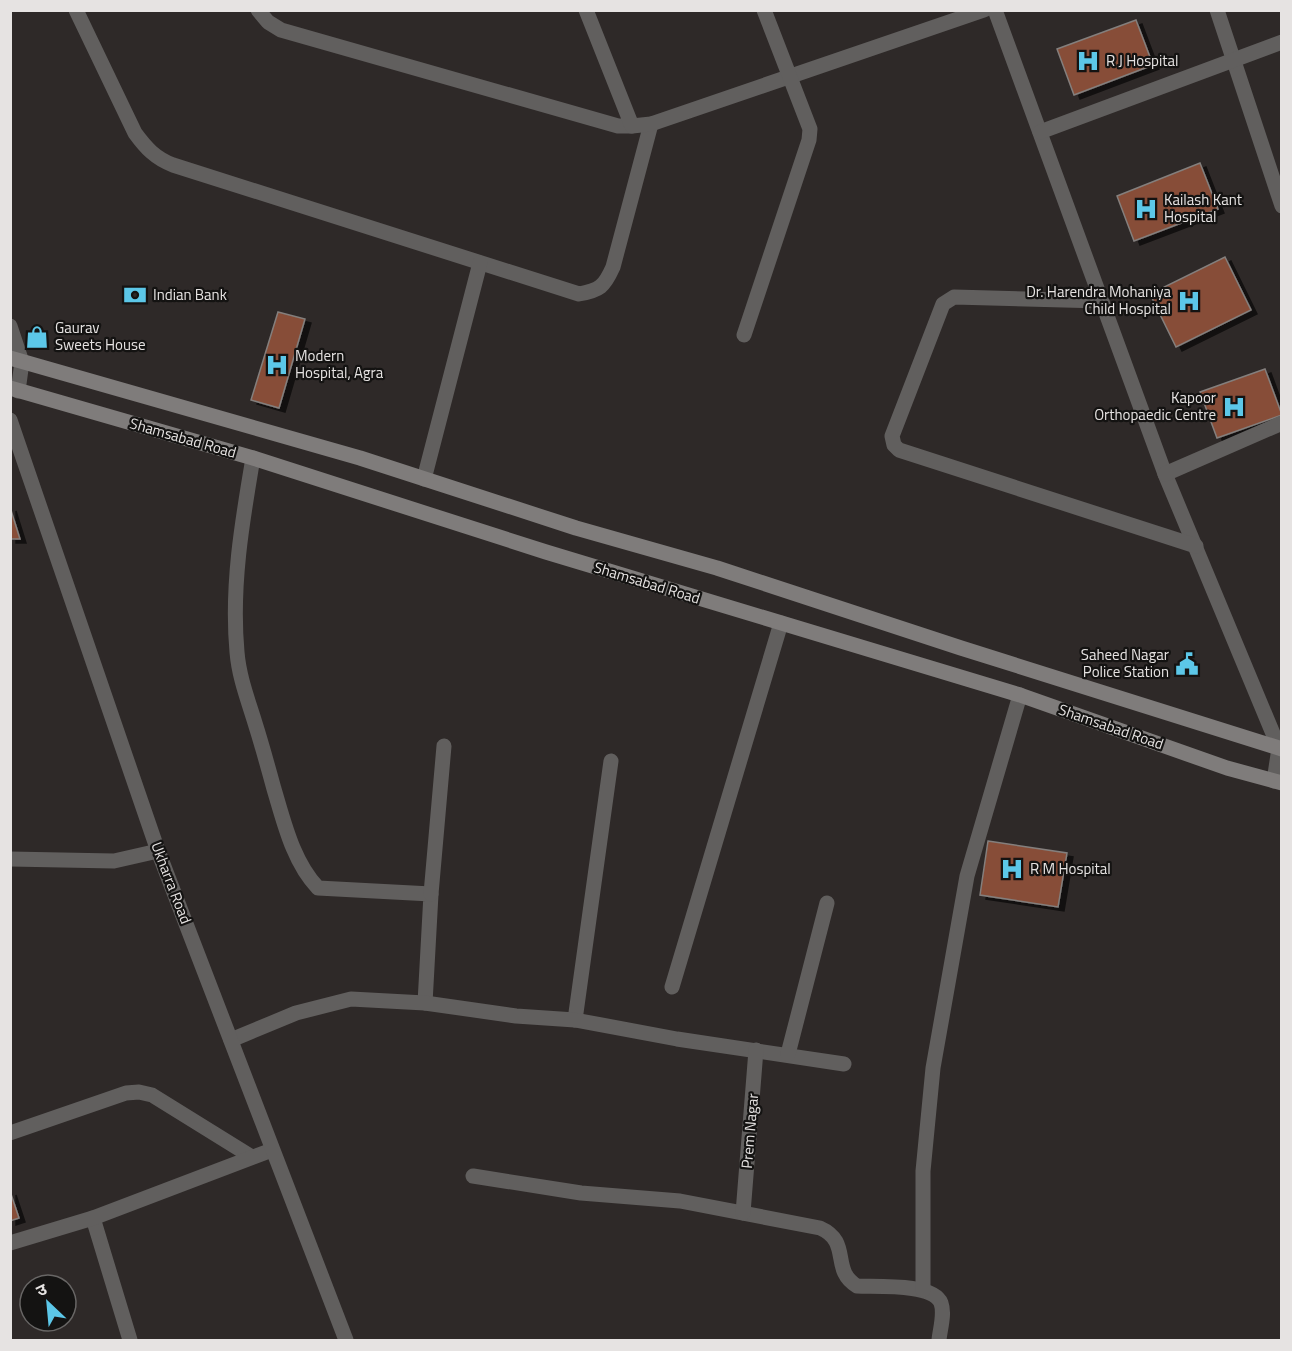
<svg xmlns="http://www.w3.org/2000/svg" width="1292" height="1351" viewBox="0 0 1292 1351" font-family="'Titillium Web','Noto Sans Devanagari',sans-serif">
<defs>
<filter id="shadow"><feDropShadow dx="6" dy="4" stdDeviation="0" flood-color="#0009"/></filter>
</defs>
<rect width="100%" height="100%" fill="#2e2928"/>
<g fill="#874e38" stroke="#847f7d" stroke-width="1.5" filter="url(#shadow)">
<path d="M1136,20L1153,65L1074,95L1057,49Z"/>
<path d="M1200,163L1218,209L1134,241L1117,196Z"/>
<path d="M1225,257L1251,310L1176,347L1150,294Z"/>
<path d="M278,312L305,319L279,408L251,400Z"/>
<path d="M1265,369L1282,415L1217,438L1200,392Z"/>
<path d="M10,507L20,539H10Z"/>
<path d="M988,841L1067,853L1058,907L980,895Z"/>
<path d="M10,1191L19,1218L10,1221Z"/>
</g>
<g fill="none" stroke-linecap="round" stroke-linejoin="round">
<g stroke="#615f5e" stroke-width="15">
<path d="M76,10L135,133C146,148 155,158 173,165L579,294C600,290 604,287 613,267L651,124"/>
<path d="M258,10L268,22L281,30L618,126H632"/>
<path d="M586,10L632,126L651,124L984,10"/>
<path d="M995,10L1165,474L1279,748L1274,781"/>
<path d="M1217,10L1282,206"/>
<path d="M1040,132L1282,42"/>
<path d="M1102,301L954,297L943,304L892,436L894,445L899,450L1196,546"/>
<path d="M10,326L22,362L18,391"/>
<path d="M744,335L809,140L810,129L764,10"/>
<path d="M253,458C242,522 231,587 237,652C239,677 248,700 255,723C262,745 268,767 274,789C284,822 293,862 318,888L431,894L425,1003"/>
<path d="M1165,474L1282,423"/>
<path d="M424,479L480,263"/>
<path d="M10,859L114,861L158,851"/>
<path d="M431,894L444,746"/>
<path d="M672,987L781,623"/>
<path d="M575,1020L611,761"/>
<path d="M231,1040L296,1013L351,999L425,1003L516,1016L575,1020L677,1039L844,1064"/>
<path d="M788,1054L827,903"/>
<path d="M10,1133L126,1093L139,1092L152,1095L252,1157"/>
<path d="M473,1176L581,1193L680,1201L820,1228C852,1242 830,1270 857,1286C876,1287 933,1283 941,1303C945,1314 940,1329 939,1340"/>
<path d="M743,1213L756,1050"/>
<path d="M93,1218L130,1340"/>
<path d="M10,1243L93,1218L272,1150"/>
<path d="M923,1290V1171L933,1068L967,876L1020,695"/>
</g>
<path stroke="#615f5e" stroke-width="15" d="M10,420L158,851L346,1340"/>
<g stroke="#7f7c7b" stroke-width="15">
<path d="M10,358L360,458L576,528L717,568L961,648L1282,749"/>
<path d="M10,388L253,458L546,552L1020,695L1227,768L1282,783"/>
</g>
</g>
<defs>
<g id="hospital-bare" transform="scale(1.8)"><path d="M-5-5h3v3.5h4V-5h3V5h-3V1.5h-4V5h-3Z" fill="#5cc7e8" stroke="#141312" stroke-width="2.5" paint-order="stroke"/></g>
<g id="bank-bare" transform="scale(1.8)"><path d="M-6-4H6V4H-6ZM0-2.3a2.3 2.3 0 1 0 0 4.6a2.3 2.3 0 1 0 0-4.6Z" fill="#5cc7e8" stroke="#141312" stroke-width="2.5" paint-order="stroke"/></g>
<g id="shop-bare" transform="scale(1.8)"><path d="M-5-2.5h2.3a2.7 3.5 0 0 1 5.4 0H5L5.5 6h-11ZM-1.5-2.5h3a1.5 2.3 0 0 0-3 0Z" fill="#5cc7e8" stroke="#141312" stroke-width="2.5" paint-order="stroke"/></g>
<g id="civic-bare" transform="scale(1.8)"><path d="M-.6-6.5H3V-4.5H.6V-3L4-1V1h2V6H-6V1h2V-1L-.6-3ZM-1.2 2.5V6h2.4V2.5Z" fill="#5cc7e8" stroke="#141312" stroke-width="2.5" paint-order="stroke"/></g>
</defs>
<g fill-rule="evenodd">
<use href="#hospital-bare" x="1088" y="61"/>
<use href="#hospital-bare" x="1146" y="209"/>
<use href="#bank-bare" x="135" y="295"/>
<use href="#hospital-bare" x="1189" y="301"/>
<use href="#shop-bare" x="37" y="337"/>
<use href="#hospital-bare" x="277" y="365"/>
<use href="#hospital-bare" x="1234" y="407"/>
<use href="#civic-bare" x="1187" y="664"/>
<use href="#hospital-bare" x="1012" y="869"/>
</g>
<g text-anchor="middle" stroke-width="4.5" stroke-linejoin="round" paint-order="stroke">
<g font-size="15" fill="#e6e3e2" stroke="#141312" text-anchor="start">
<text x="1106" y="66">R J Hospital</text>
<text x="1164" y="205">Kailash Kant<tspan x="1164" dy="17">Hospital</tspan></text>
<text x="1171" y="297" text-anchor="end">Dr. Harendra Mohaniya<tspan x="1171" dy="17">Child Hospital</tspan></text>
<text x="153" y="300">Indian Bank</text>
<text x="55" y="333">Gaurav<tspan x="55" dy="17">Sweets House</tspan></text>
<text x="295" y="361">Modern<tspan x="295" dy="17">Hospital, Agra</tspan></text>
<text x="1216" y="403" text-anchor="end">Kapoor<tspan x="1216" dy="17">Orthopaedic Centre</tspan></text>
<text x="1169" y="660" text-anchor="end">Saheed Nagar<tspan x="1169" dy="17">Police Station</tspan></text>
<text x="1030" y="874">R M Hospital</text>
</g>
<g font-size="15" fill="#e6e3e2" stroke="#141312">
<text transform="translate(183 438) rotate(16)" y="5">Shamsabad Road</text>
<text transform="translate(647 583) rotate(17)" y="5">Shamsabad Road</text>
<text transform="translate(1111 727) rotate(19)" y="5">Shamsabad Road</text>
<text transform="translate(171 883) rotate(69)" y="5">Ukharra Road</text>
<text transform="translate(750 1131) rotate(-85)" y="5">Prem Nagar</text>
</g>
</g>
<rect width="1292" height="1351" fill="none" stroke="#e6e3e2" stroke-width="24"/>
<g transform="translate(48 1303) rotate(334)"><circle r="28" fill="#141312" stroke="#686665" stroke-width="1.5"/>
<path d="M0-4.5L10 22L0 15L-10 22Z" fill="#5cc7e8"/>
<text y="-9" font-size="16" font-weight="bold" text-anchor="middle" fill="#e6e3e2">उ</text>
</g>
</svg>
